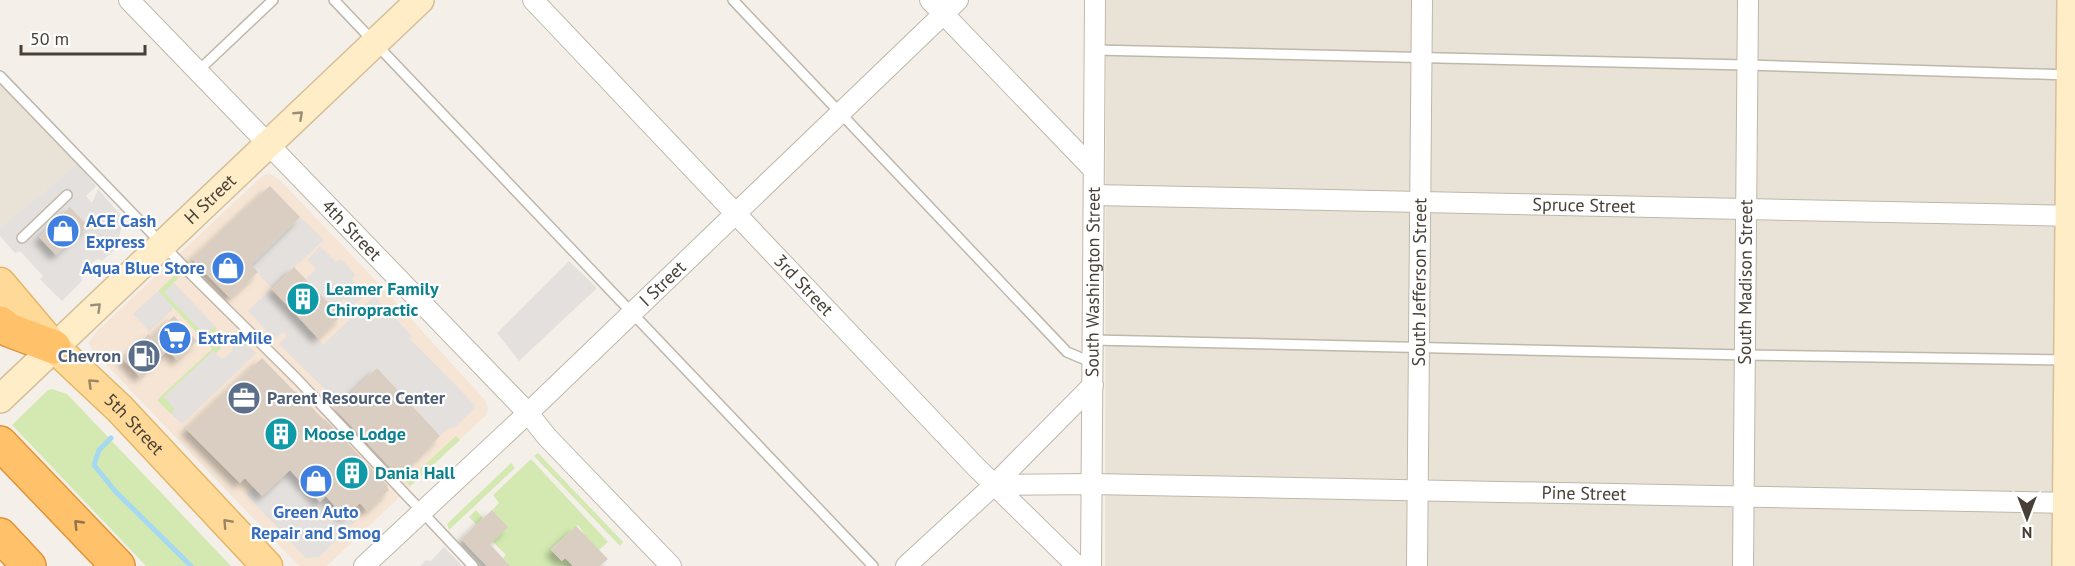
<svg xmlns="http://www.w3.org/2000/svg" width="2075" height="566" viewBox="0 0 2075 566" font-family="'PT Sans',sans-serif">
<defs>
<filter id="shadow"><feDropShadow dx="-5.5" dy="5.5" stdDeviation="3" flood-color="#0004"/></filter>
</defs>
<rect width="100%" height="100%" fill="#f4f0e9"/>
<g fill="#e8e2d7">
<path d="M1106,0H2063L2075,566H1105Z"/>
<path d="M0,81L78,164L0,228Z"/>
</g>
<path fill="#f6e5d4" d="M269,173L280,180L382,287L485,400L488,408L486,415L327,566H299L93,351L88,343L96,332L262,176Z"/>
<g fill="#d4e9b1" fill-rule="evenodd">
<path d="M178,272L180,276L165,292L205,335L215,326L217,329L210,336L221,348L216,353L213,351L164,397L175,409L171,414L157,400L212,349L158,291Z"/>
<path d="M52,389L67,394L231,566H146L12,425L48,390Z"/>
<path d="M456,436L460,440L410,486L406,482Z"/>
<path d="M538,453L623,542L620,546L534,456Z"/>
<path d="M531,459L608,542L599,550L571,564L573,566H510L503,558L506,555L469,517L476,510L483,518L478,523L507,527L492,510L499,503L493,495ZM578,525L586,537L561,561L551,549Z"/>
<path d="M511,463L515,468L449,530L447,524Z"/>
</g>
<g fill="#e3e0dd">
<path d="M78,164L96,186L86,196L92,203L98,189L124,219L118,240V243L120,245L102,261L98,259L93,262L81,277L82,281L62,301L40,279L43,276L20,251L15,253L0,236V228Z"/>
<path d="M300,217L324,240L272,288L250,265Z"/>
<path d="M320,246L336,262L341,259L355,274L352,279L367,294L352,306L344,299L334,309L306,279L316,269L308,260Z"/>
<path d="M569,261L597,288L519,361L497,333Z"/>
<path d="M174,283L215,326L205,335L164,292Z"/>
<path d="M270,290L323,345L374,296L412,336L410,339L475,405V408L454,428H449L440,436L377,368L340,404L279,344L287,336L283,332L274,339L248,311Z"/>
<path d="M158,291L174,308L149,331L133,314Z"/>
<path d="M239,332L249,342L248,345L256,353L182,424L171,414L175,409L164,397L213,351L221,358H225L233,350L232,345L229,341Z"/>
<path d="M283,461L320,502L326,496L344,516L357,506L364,513L319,557L306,558L246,494Z"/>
<path d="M444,547L462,566H420L426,560L431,561Z"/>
</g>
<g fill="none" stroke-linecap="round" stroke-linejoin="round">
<path stroke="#a5d8f1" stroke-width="5" d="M111,438L99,450L94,465L115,491L191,566"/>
</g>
<g fill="#d9cec1" filter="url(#shadow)">
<path d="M270,186L300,217L251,265L258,272L230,298L192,259Z"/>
<path d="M70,207L88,226L56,255L39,237Z"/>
<path d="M294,267L341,316L318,338L272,289Z"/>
<path d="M174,316L197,341L177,360L168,350L140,377L123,359L149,334L151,337Z"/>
<path d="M262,358L295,392L296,391L324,420L325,419L388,486L387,487L389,490L367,511L360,503L344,517L326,496L320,502L290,470L262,496L245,478L240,483L186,429Z"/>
<path d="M377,368L440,436L398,476L335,409Z"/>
<path d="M492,510L508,527L490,544L510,566H487L461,539Z"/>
<path d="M576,526L608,559L600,566H573L565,558L562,561L551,550Z"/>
</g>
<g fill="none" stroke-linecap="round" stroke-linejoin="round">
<g stroke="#c0b7ab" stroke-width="12">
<g id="lane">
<path d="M334,0L873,566"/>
<path d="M733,0L1067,352L1093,363"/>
<path d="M1094,50L1747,65L2069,75"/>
<path d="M198,71L273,0"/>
<path d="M0,76L191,274L297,379L473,566"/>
<path d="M22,238L67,195"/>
<path d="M1093,340L1745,355L2067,360"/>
</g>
</g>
<g stroke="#c0b7ab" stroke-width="22">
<g id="street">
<path id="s1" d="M129,0L528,413L547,437L671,566"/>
<path id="s2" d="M533,0L975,466L1077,566"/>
<path d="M930,0L1093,169"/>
<path id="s3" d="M1094,195L2075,216"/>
<path id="s4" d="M994,485L1092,484L2075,503"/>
<path id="s5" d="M364,566L528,413L958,0"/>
<path d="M906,566L994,485L1093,385"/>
<path id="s6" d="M1091,566L1095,0"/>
<path id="s7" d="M1417,566L1422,0"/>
<path id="s8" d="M1743,566L1748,0"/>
</g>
</g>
<g stroke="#d5c099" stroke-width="30">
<g id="secondary">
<path id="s9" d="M0,399L420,0"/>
<path d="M2066,566L2071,0"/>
</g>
</g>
<g stroke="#e5b566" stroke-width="33">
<g id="primary">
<path id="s10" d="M0,283L54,347L120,409L267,566"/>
</g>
</g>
<g stroke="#df9538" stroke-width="36">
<g id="highway">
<path d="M0,323L9,330L54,347"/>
<path d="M0,443L118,566"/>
<path d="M0,535L29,566"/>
</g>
</g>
<use href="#lane" stroke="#fff" stroke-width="9"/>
<use href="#street" stroke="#fff" stroke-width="20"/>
<use href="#secondary" stroke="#ffedc8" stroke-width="27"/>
<use href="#primary" stroke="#ffd998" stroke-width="30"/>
<use href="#highway" stroke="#ffc16a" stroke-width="33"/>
</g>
<defs><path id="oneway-chevron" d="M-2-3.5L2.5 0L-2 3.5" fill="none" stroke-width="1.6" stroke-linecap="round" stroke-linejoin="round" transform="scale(1.5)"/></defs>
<g stroke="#9a8e78">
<use href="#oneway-chevron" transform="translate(299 115) rotate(-43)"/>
<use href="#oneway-chevron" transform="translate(97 307) rotate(-44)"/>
</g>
<g stroke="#9a8563">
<use href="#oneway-chevron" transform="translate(92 383) rotate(-136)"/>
<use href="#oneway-chevron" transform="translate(227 523) rotate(-133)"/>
</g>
<use stroke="#91744b" href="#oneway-chevron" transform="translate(78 524) rotate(-134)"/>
<defs>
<g id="shop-disc" transform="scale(1.725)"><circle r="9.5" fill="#3f7fe0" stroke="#fff"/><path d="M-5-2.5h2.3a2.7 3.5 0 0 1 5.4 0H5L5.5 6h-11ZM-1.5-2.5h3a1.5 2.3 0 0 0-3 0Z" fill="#fff"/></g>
<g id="building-disc" transform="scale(1.725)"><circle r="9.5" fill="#0f9aa8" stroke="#fff"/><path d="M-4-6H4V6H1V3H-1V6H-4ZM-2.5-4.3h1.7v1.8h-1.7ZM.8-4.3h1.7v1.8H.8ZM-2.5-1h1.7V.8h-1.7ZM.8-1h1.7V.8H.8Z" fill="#fff"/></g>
<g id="supermarket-disc" transform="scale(1.725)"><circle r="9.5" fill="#3f7fe0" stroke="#fff"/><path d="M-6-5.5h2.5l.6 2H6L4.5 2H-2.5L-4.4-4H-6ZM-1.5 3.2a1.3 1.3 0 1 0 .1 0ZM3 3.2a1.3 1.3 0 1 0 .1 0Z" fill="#fff"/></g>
<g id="fuel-disc" transform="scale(1.725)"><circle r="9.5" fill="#5c6f8a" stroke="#fff"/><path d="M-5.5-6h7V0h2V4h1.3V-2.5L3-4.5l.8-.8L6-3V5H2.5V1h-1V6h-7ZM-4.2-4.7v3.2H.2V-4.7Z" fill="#fff"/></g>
<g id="office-disc" transform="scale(1.725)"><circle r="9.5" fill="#5c6f8a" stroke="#fff"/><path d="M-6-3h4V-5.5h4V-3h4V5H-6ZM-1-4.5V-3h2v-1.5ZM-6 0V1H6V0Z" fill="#fff"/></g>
</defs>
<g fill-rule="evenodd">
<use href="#shop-disc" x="63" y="231"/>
<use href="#shop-disc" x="228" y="268"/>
<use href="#building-disc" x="303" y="299"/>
<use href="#supermarket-disc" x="175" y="338"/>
<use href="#fuel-disc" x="144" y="356"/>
<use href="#office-disc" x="244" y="398"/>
<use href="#building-disc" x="281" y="434"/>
<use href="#building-disc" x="352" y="473"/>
<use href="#shop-disc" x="316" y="481"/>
</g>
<g text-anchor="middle" stroke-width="4.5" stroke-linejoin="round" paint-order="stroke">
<g font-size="18" fill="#484037" stroke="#fff">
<text dy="6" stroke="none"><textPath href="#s9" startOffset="290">H Street</textPath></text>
<text dy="6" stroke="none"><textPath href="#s3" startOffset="490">Spruce Street</textPath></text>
<text dy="6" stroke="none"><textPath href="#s1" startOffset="320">4th Street</textPath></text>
<text dy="6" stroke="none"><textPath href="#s5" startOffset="411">I Street</textPath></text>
<text dy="6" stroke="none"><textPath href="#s6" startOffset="284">South Washington Street</textPath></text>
<text dy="6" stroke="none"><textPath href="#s7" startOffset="284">South Jefferson Street</textPath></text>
<text dy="6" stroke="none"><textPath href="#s8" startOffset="284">South Madison Street</textPath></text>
<text dy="6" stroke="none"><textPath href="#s2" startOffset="393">3rd Street</textPath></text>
<text dy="6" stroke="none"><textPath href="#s10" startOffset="195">5th Street</textPath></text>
<text dy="6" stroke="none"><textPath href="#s4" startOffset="590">Pine Street</textPath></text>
</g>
<g font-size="18" font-weight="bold" fill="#366cbe" stroke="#fff" text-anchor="start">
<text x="86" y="227">ACE Cash<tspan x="86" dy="21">Express</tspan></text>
<text x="205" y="274" text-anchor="end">Aqua Blue Store</text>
<text x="198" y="344">ExtraMile</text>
<text x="316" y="518" text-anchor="middle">Green Auto<tspan x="316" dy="21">Repair and Smog</tspan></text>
</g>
<g font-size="18" font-weight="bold" fill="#0d838f" stroke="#fff" text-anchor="start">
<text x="326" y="295">Leamer Family<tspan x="326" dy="21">Chiropractic</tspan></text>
<text x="304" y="440">Moose Lodge</text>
<text x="375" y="479">Dania Hall</text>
</g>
<g font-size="18" font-weight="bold" fill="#4e5e75" stroke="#fff" text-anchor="end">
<text x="121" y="362">Chevron</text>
<text x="267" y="404" text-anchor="start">Parent Resource Center</text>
</g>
</g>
<g transform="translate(2027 518) rotate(180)" stroke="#ffffff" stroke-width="4.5" paint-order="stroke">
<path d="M0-4.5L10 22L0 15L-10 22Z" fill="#484037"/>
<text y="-9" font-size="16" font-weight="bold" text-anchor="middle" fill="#484037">N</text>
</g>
<path d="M21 45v9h124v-9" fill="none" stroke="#484037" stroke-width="3"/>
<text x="30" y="45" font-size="18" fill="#484037" stroke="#ffffff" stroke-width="4.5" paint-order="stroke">50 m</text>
</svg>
